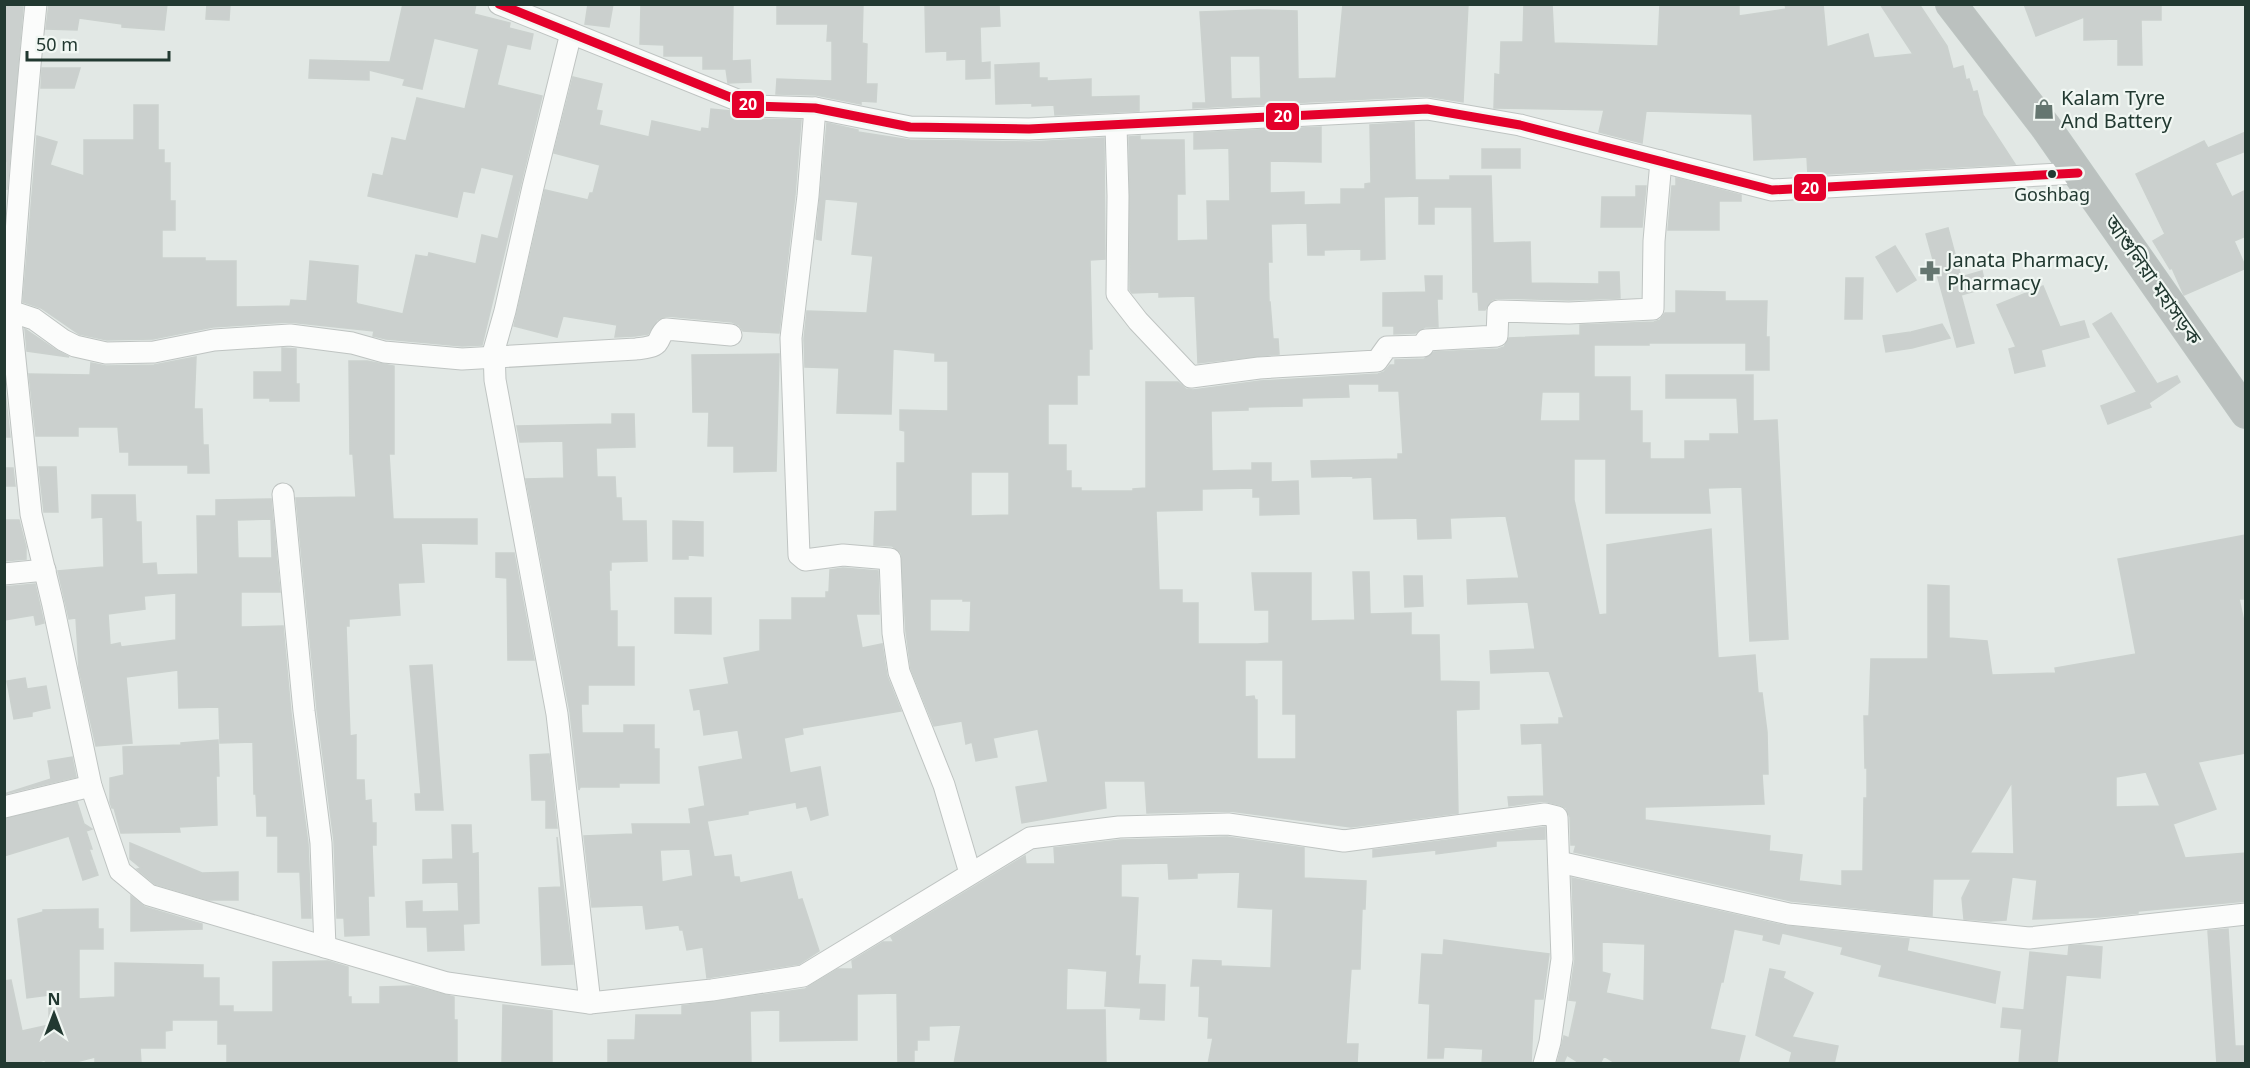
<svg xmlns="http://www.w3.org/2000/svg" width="2250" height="1068" viewBox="0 0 2250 1068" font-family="'Noto Sans','Noto Sans Bengali',sans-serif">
<rect width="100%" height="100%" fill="#e2e8e5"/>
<g fill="#cbd0ce" stroke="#cbd1ce" stroke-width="1.5" fill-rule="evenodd">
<path d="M49,4H167L164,30L122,27V24L79,18L77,30L46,29Z"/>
<path d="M207,4H230L229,20L206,19Z"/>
<path d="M403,4H476L474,14L510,23L509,28L533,34L530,49L507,44L497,85L542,96L482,345L462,346L386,339L373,336L374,331L289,322L213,327L153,339L107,340L79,334L41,308L23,302L37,136L57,142L50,165L84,176V140H134V105H158V150H164V163H170V201H175V230H162V258H205V261H236V307L290,306L291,300L307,301L310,261L358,266L356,302L358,304L403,314L416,255L428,257L429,253L476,264L482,235L498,239L514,175L481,167L474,193L463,191L457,217L368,196L373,174L383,176L392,138L406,141L417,98L465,109L479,49L434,38L422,89L403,85L405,79L369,70V80L309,78L310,60L390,62Z"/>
<path d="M588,4H613L609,27L585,24Z"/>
<path d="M641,4H733L732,61L750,60L751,82L728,83L726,69H703V56H664V45L640,44Z"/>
<path d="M777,4H863L862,43L867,44L866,84H877L876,102L861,101V104L816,95L776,94L777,79L832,81V41H827L828,24H777Z"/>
<path d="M925,4H999L1000,26L980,27L981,63L990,62V78L966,79V59L947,60V51L926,52Z"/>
<path d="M1343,4H1468L1463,102L1426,96L1193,108V103H1206L1200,12L1258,10L1297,11L1298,79L1336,78ZM1230,56H1260L1261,98L1231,99Z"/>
<path d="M1524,4H1552L1554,43L1658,46L1660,4H1739V16L1786,9L1785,4H1823L1827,47L1868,34L1874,58L1913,54L1880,4H1919L1947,46L1953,69L1963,66L1966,80L1969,79L1973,92L1977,91L1983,115L2015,164L1808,175L1807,157L1754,160L1752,114L1646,111L1642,143L1599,132L1604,110L1494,108L1495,74L1500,75L1501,42H1523Z"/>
<path d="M2024,4H2161V20H2141L2142,65H2118V39L2084,40V17L2036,36Z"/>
<path d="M4,6L23,7L7,190V162L4,161Z"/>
<path d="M1039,63V78H1047V81L1091,79V97L1139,96V111L1055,115L1054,105L1032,106V103L996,104L995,65Z"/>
<path d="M42,68H80L74,88H41Z"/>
<path d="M573,77L602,84L596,110L602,111L599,125L649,137L652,121L701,132L702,128L709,129L711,109L731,111L751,119L801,120L795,195L779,333L743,331L739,325L732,322L667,316L657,320L648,334L635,336L615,337L617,325L563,316L557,337L514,326L545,190L588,200L590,193H593L600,165L554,153Z"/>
<path d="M1414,122L1415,180H1450V176H1491L1493,243L1530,242L1531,283L1599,284V272H1619L1620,298L1569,300L1498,298L1492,300L1485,310H1479L1478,292H1473L1472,207H1434V224H1419V196L1384,197L1385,259L1361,260V249L1324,250V255H1308L1307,223L1271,224L1272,262H1268L1269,302H1270L1273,339H1278L1279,354L1198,363L1195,296L1159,297V292L1132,293L1130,290L1129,137L1140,136V140H1184L1185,194H1177V241L1208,240L1207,201H1230L1229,148L1194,149V133L1321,127V162L1270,161V193L1304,192V205L1341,204V189H1365V184L1371,183L1370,125Z"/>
<path d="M827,123L858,130V132L910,140L1029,142L1104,138L1105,259L1090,260L1092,349H1089V375H1077V404H1048V445H1066V471H1071V488H1081V491H1133V489L1146,488V382H1178L1186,389L1193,390L1260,381L1378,374L1384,372L1390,365H1395V360L1424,359L1434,352L1498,349L1504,347L1509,338L1580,335V325L1654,322L1660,320L1665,313H1676V291L1725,292V301H1767L1766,337H1769V370H1746V343H1649V345H1594V377H1630V411H1642V443H1650V459H1685V441H1710V434H1739L1737,398H1666V375H1753V421L1777,420L1788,639L1750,641L1742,487L1708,488L1710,513H1606V459H1574V500L1599,615L1607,614V545L1711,529L1718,658L1755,655L1758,693H1762L1767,732L1768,774H1762L1764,804L1645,807V820L1770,836L1769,851L1802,855L1799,881L1842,886V871H1863L1864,798H1867V768H1865L1864,716H1869L1871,659H1928V585L1949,586V638L1987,641L1992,675L2056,673L2055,668L2136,654L2118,559L2246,535V599H2239L2246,631V753L2198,762L2216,809L2173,824L2185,858L2246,853V901L2138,911V913L2099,917L2033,919L2037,880L2012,877L2006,920L1990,921L1964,919L1962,898L1971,879H1933L1932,916L1791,901L1574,852L1576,845H1571L1570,817L1566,808L1560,805L1544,801L1509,806L1508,797L1544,796L1542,743L1522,744L1521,725L1559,724V718H1564L1549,671L1491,673L1490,651L1535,649L1528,602L1468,604L1467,580L1519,578L1506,516L1450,518L1451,538L1418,539L1417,518L1374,519L1372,477L1353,478V476L1312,477L1311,461L1398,459V454H1403L1399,391H1379V384H1348L1349,397L1302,398V406L1248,407V410L1211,411L1212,471L1252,470V463H1271V482L1298,481L1299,514L1260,515V497H1253V488L1202,489V510L1156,511L1159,590H1182V603H1198V644H1258L1269,643V610H1255L1252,573H1311V621L1355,620L1353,572H1369L1370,614L1411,613V635H1439L1440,681L1479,682V709L1456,710L1458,813L1351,827L1230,811L1147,813L1145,781H1104L1106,808L1022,823L1016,787L1048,782L1038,729L993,738L997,757L976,761L972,742L966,744L962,721L934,726L911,669L906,632L901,553L892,546L874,545L875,512L897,511V463H905V431L900,430V410L948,411V361H935V353L893,349L891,414L837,413L839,368L805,367L804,339L807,311L867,313L873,256L852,254L858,202L825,199L821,240L816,239ZM1542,392H1580V421H1540ZM971,472H1009V515L971,516ZM930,599H963V601H971L970,632L930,631ZM1245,660H1283V714H1296V759H1257V700H1255L1254,696L1245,697ZM2146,772L2160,806L2116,807V777ZM2012,782L2014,854L1970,853Z"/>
<path d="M2246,132V151L2215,163L2232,197L2246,190V236L2234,241L2246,268L2184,295L2172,268L2170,269L2153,241L2165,234L2136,174L2204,141L2208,148Z"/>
<rect x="1482" y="149" width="38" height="19"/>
<path d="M1676,178L1741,195V201H1719V230H1668L1672,186H1676Z"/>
<path d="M1636,186H1646L1642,227H1601L1602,197H1636Z"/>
<path d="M1948,228L1961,277L1982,271L1986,288L1961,295L1974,343L1957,347L1926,234Z"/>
<path d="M1895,246L1916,280L1897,292L1876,257Z"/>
<path d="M1425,276H1442V299H1437L1438,327H1425L1415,333L1394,334V326H1383V293L1426,292Z"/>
<path d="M1846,278H1863L1862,319H1845Z"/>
<path d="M2043,286L2060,327L2084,321L2089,337L2041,350L2045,366L2015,373L2009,349L2016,347L1997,305Z"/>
<path d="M2111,313L2157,384L2177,376L2180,382L2149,403L2151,407L2108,424L2101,406L2137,392L2093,324Z"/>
<path d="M1942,324L1950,338L1912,348L1886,352L1883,336L1911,332Z"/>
<path d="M25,329L56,350L69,357L27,351Z"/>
<path d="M282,348L296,349V384H299V401H270V398H254V372H282Z"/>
<path d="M779,354L776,471L734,472V446H708L709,412H693L692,355Z"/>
<path d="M196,357L194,409H202L203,445H208L209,473H188V465H129V452H120L118,427H78V436H36L29,374L90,375L91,363L106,366L154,365Z"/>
<path d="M349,361H367L394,366V454H389L393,519H477V544L421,543L424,582L398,583L400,615L349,619V626H346L350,736L356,735V780H364L365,801L371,800L372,823H376V845H372L374,896H368L369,935L345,936L344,918H337L334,841L317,710L296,498L356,497L353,454H350Z"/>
<path d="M4,382L10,437H4Z"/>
<path d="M612,414H634L635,447L596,448L597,477H615L616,498H621L622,521H646L647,561L611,562V570H609L610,611H617V647H634V685H588V704H581L582,733H624V725H654V749H659V783H619V787H580L579,790L570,712L526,479L564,478L563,441L520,442L517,426L612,424Z"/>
<path d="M39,467H56L58,512H44Z"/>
<path d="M4,468H13L15,486H4Z"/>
<path d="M92,495H135L136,522H141L142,564L156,563L157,575L198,574L197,516H216V500L271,499L280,592H241V627L283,626L291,713L308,844L311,918H302L300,872H278V836H267V816H257L256,794H254L253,742L220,743L219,707L179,708L178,670L126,677L132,743L96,746L79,669L76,618L69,619L58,571L104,567L103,517L92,518ZM271,519L272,558H238L237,520ZM176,593V640L121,647L120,643L110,645L108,614L145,609L144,596Z"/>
<path d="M4,520H19L26,547V559L4,561Z"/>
<path d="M673,521L703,522V556L688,555V559H673Z"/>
<path d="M496,553H514L534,660H508L507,578L496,577Z"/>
<path d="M843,568L878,571L879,614H856L862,648L882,644L887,676L901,711L802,728L803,734L784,738L790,773L820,767L828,815L811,820L807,806L797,808L796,802L748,811V814L707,821L714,857L731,855L734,877H739L740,883L791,872L798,900L802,899L819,951L799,964L707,978L703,947L687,950L683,930H680L679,925L646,929L643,905L592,907L584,836L633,834L632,824H691L689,809L705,806L699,767L743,759L738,730L704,735L700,709L694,710L690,690L729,684L724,658L760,651V620H792V598H826V592H829L830,570ZM690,849L693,876L662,882L660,850Z"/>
<path d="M1404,576H1422L1423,606L1405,607Z"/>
<path d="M35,584L44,623L36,625L34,615L4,620V587Z"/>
<path d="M675,598H711V634L675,633Z"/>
<path d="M432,665L443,810H416L415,794H421L410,666Z"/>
<path d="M25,678L27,689L46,686L50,708L32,712V716L14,719L7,681Z"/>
<path d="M218,740L219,776H216L217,825L179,827L180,832L121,833L114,808H112L110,802V778L124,775L123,747L181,745V743Z"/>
<path d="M549,754L557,828H546V800H532L530,755Z"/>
<path d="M72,757L76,777L4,794L51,779L48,761Z"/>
<path d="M77,802L84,824L92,829L86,831L92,849H89L98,875L83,880L69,836L4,856V819Z"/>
<path d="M452,825H471L472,854L478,853L479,923L463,924L464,950L428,951L427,927H407L406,902L422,901V912L459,911L458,882L423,883V860L453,859Z"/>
<path d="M1545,827V839L1496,841V846L1436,854V850L1373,857V850Z"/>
<path d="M557,837L573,964L542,965L539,888L561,887Z"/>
<path d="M1227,837L1304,848V878L1366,881L1365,909H1362L1360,969H1351L1346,1044H1358L1357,1064H1208L1213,1038H1208L1209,1017L1199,1016L1200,986H1191L1193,960L1221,961V966L1271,968L1273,909L1238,907L1240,872L1197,873V878L1169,879L1168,863L1121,864V897L1138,898L1135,956H1140L1138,984L1165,985L1164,1020L1140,1019L1141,1008L1105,1006L1107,971L1067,968L1066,1010H1105L1106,1064H1003L985,1061V1064H954L961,1025L929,1026V1040H917V1050H914V1064H898L897,993L857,994V1040L780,1041V1010L750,1011L751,1064H608V1040H635L636,1015H682V1006L805,989L838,969H853L852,961L883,942H894L891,937L1025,856L1026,864H1055L1054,848L1120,840Z"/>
<path d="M130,843L202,873L238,872V900H209L155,884L137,869L141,868L130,859Z"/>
<path d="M1572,878L1786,926L1909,939L1907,951L2000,972L1995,1003L1879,976L1882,965L1841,954L1843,947L1782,933L1779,944L1763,940L1764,935L1734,929L1723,982H1721L1710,1029L1745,1036L1738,1064H1617L1604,1056L1600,1064H1581L1567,1055L1563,1064H1557L1564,1036L1569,1038L1577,1001L1569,1000L1575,959ZM1602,942L1645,944L1644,1001L1606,993L1610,974L1602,972Z"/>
<path d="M131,896L145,907L202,924V929L131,931Z"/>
<path d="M98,909V929H103V949H79V999L115,997V963L203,965V978H219V1006H233V1012H273V962L328,961L348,967V997H351V1004H380V987L412,986L454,997V1020H457V1064H227V1044H218V1020H172V1030L165,1031V1048H140L141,1063L95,1064V1057L68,1064H46L45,1060L31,1064H4V981L11,980L22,1031L49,1025V995L27,998L18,919L43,912V910Z"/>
<path d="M2228,929L2235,1046H2246V1064H2217L2208,931Z"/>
<path d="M1444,940L1549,954L1543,999H1534L1531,1064H1482L1483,1049L1444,1047L1443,1058H1428L1430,1004L1419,1003L1422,954L1443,955Z"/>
<path d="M2080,945L2102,947L2100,978L2066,975L2057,1064H2019L2022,1029L2001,1027L2003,1008L2024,1010L2030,952L2068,956L2069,946Z"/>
<path d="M1770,969L1785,972L1783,978L1813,993L1792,1037L1838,1046L1834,1064H1789L1792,1052L1756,1035Z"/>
<path d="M503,1005L552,1011V1064H502Z"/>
</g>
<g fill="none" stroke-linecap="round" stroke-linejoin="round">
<g stroke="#bfc4c2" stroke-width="23">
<g id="minor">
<path d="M36,4C25,107 18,209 10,311L34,319L63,340L75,346L106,353L154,352L214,340L290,335L352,343L384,352L462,359L636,349C642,348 652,348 657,343C661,338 660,334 666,329L731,335"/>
<path d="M499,4L752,106L815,108L910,127L1029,129L1427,109L1520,125L1772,190L2078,173"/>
<path d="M571,33L533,187L505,311L494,350L495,380L557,714L590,1003"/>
<path d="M815,108L808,196L791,338L799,555L805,560L843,555L890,559L893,633L899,672L944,785L970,873"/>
<path d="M1116,125L1118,196L1117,294L1138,321L1191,377L1259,368L1377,361L1387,347L1423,346L1426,340L1497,336L1498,311L1569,313L1653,309L1654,241L1661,161"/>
<path d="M4,306L10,311L31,514L53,605L91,786L120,871L149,895L447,983L590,1003L712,990L803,976L1030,838L1119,827L1228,824L1344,841L1545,814L1557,817L1562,959L1550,1042L1544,1064"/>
<path d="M283,494L304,711L321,843L325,947"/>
<path d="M4,574L45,570"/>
<path d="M4,807L91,786"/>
<path d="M1559,862L1789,914L2029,938L2246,914"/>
</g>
</g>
<g stroke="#bcc4c1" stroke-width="32">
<path id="highway" d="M1951,4L2045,126L2246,413"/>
</g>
<use href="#minor" stroke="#fbfcfb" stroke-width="21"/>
<use href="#highway" stroke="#bbc1bf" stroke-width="30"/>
<g stroke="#f1f7f3" stroke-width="14">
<path id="bus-1" d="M499,4L752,106L815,108L910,127L1029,129L1427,109L1520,125L1772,190L2078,173"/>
</g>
<use href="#bus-1" stroke="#e4002b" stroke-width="9"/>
</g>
<defs>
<g id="shop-bare" transform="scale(1.62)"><path d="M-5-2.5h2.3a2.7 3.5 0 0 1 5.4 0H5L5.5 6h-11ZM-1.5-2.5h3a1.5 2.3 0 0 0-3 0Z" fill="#657670" stroke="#f1f7f3" stroke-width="2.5" paint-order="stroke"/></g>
<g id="pharmacy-bare" transform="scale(1.62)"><path d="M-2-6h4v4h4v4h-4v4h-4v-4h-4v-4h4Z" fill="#657670" stroke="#f1f7f3" stroke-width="2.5" paint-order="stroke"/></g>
</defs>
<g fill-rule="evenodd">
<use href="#shop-bare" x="2044" y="109"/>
<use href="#pharmacy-bare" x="1930" y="271"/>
</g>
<circle fill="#223931" stroke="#f1f7f3" stroke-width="2" cx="2052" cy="174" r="5"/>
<g text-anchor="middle" stroke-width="4.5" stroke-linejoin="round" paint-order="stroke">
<g font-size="18" fill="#223931" stroke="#f1f7f3">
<text x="2052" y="201">Goshbag</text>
</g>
<g font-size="20" fill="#223931" stroke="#f1f7f3" text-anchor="start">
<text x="2061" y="105">Kalam Tyre<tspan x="2061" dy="23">And Battery</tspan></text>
<text x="1947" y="267">Janata Pharmacy,<tspan x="1947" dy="23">Pharmacy</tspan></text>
</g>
<g font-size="20" fill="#223931" stroke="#f1f7f3">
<text transform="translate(2153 280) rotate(55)" y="7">আশুলিয়া মহাসড়ক</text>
</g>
</g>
<g stroke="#f1f7f3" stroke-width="2">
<rect x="731" y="90" width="34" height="29" rx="6" fill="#e4002b"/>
<rect x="1265" y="102" width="35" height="29" rx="6" fill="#e4002b"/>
<rect x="1793" y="173" width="34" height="29" rx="6" fill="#e4002b"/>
</g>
<g font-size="16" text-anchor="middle" font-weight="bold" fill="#fff">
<text x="748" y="110">20</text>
<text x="1283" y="122">20</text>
<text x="1810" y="194">20</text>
</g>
<rect width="2250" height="1068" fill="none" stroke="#223931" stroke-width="12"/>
<g transform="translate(54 1014)" stroke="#f1f7f3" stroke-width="4.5" paint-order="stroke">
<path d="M0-4.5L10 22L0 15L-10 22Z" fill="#223931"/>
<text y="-9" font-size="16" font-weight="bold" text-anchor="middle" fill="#223931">N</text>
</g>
<path d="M27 51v9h142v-9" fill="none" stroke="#223931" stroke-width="3"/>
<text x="36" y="51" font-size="18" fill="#223931" stroke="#f1f7f3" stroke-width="4.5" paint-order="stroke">50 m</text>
</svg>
